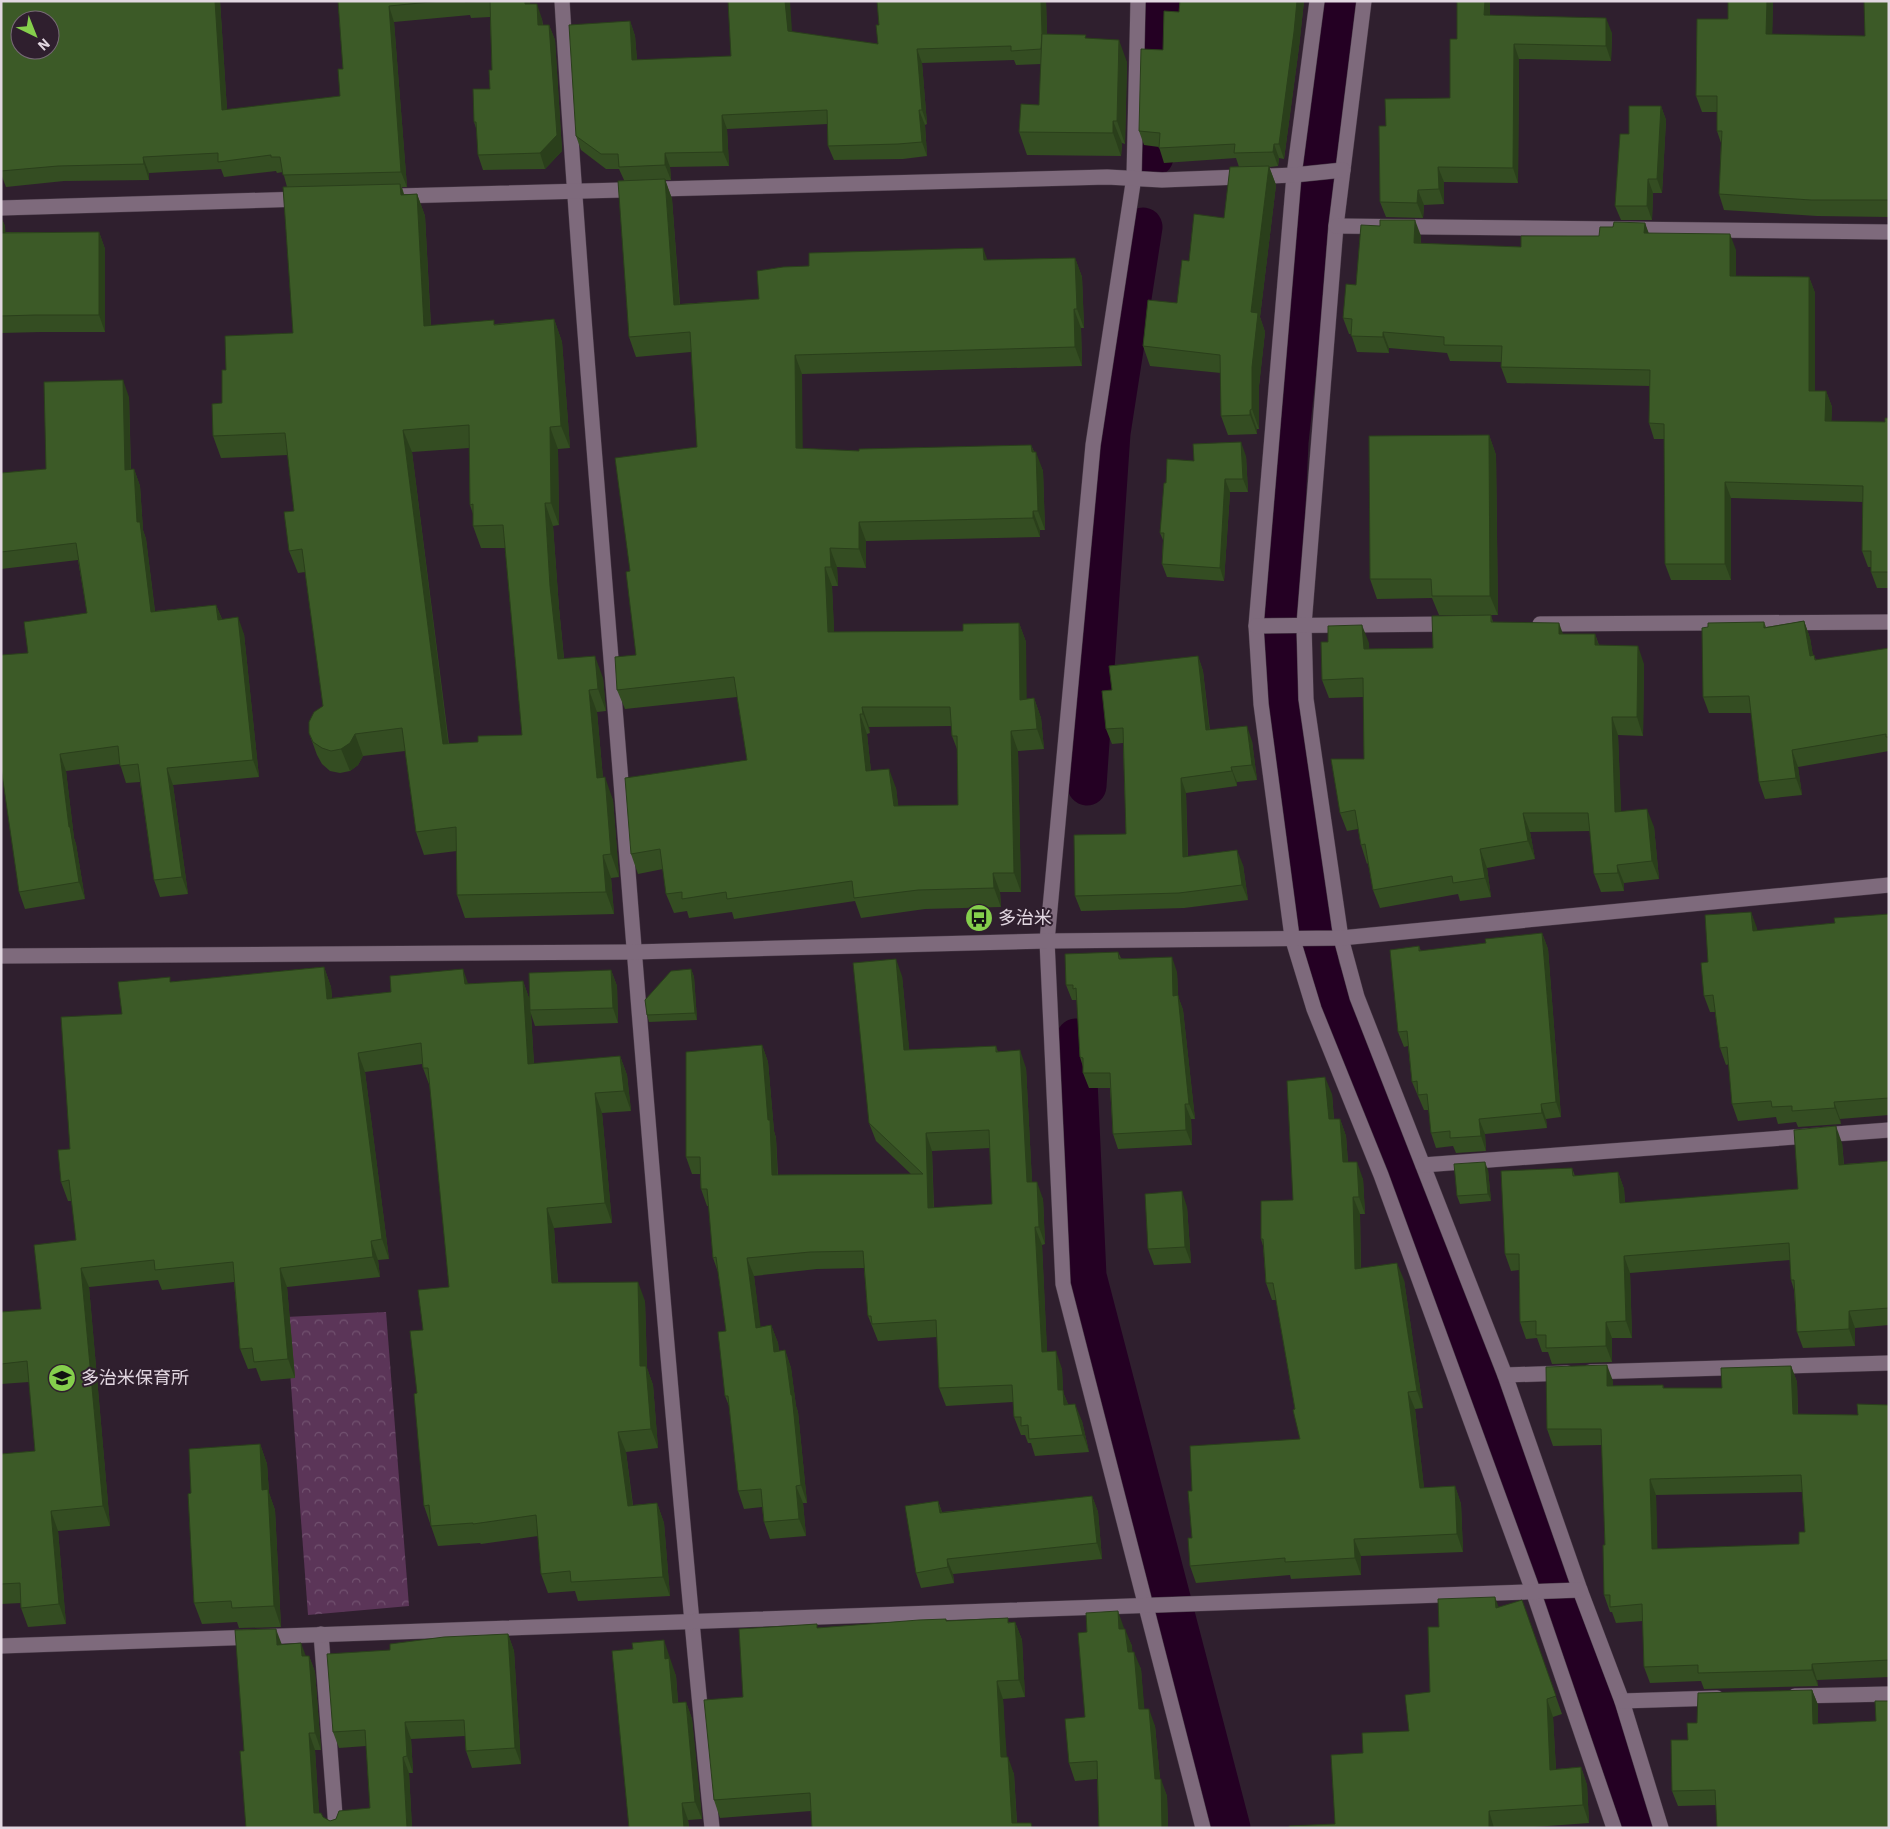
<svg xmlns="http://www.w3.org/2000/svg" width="1890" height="1829" viewBox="0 0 1890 1829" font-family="'IBM Plex Sans','Noto Sans JP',sans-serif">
<defs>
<pattern id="park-crowns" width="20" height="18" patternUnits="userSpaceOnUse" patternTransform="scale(1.25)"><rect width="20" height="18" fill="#5b3558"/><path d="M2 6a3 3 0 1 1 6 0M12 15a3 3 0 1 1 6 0" fill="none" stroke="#725270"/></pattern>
</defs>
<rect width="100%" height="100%" fill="#2f1f2e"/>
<path fill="url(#park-crowns)" d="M386,1312L409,1606L308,1615L286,1317Z"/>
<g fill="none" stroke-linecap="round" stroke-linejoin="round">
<g stroke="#240023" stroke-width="39">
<path d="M1339,1L1327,92L1289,442L1281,613L1282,694L1320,968L1450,1304L1585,1674L1634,1828"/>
<path d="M1154,157L1162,1"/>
<path d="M1087,786L1111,433L1143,227"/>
<path d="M1076,1038L1087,1276L1231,1828"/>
</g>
<g stroke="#483a47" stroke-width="16">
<g id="street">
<path d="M562,1C578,262 600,522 621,782C648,1131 677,1480 712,1828"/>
<path d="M1138,1L1134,177L1093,445L1047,941L1063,1284L1203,1828"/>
<path d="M1317,1L1294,175L1256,626L1261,704L1292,937L1314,1009L1381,1175L1533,1591L1614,1828"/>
<path d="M1364,1L1336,226L1304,625L1306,699L1341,938L1357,997L1505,1375L1580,1590L1622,1701L1661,1828"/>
<path d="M398,196L1107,177L1162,180L1294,175L1343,170"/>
<path d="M1,208L302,199"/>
<path d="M1336,226L1889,232"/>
<path d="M1540,624L1889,622"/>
<path d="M1256,626L1452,624"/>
<path d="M1,956L634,952L1047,941L1341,938L1889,885"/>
<path d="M1423,1165L1889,1130"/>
<path d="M1590,1372L1889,1363"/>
<path d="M1505,1375L1567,1373"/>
<path d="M321,1634L336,1828"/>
<path d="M1,1646L1580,1590"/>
<path d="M1795,1696L1889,1694"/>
<path d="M1622,1701L1717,1698"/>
</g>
</g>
<use href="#street" stroke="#7e6a7c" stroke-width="15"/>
</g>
<g fill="#344d22" fill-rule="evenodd">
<path d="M1,1H220L227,110L340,96L343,69L338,1H530V4L542,19L543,25H549L555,40L562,151L545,169L483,170L478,155L477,131L474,122L490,89L492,70L490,17L471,18L470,15L394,22L407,187H402L404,194H417L425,216L431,326L495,324L554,319L562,342L570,448L558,449L559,525L553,526L559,608L564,658L603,678L606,711L597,712L603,778L613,800L619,877L611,878L614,914L465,918L457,895V851L424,855L416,832L405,751L363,756L358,765L350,771L340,773L330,771L322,764L317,755L309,733L323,706L305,572L298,573L289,551L294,511L288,455L221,458L213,436L222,403L226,370L293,333L287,187L283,172L277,173L276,171L224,177L221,169L149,173V180L64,181L6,187L1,174ZM469,448L470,505L473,514V526L481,548H505L522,735L478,742L449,744L412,452Z"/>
<path d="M877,1H1046L1047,34L1087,38L1127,62L1125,144L1122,143L1121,156L1027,155L1019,132L1039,105L1041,64L1016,65L1014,60L922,63L927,124L925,125L927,156L903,159L834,160L828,146V124L727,129L729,166L670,167L671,180H665L672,199L680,304L759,299L988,260L1075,258L1082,277L1084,328H1081L1082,366L802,374V449L859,451L1031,445L1043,471L1045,530H1040V537L866,541V568L837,567L838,586H832L834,632L963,631L1019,623L1026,642V699L1034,698L1041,718L1044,749L1018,751L1021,892H1000L1001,907L925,909L861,918L855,901L734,919L732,912L689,918L687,911L674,913L666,894L663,869L638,874L631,854L747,760L737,697L625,709L617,690L636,655L630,571L697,447L691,352L636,357L629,337L624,180L619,169H606L581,150L576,136L630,21L635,36L637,60L731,56L792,32L878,44L879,25ZM951,726L952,736L957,749L958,805L898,806L896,788L871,771L867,734L870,733L869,727Z"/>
<path d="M1180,1H1304L1299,47L1284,159L1279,158L1278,166L1269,167L1276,185L1260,317L1265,332L1259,386V429H1257V434L1228,435L1221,416V373L1150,366L1143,346L1177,303L1189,261L1224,218L1239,167L1236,158L1164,163L1159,147L1144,145L1139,131L1163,50L1179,12Z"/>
<path d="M1490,1V15L1612,33L1611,61L1519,59L1518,183L1444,182V204L1424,205L1423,218L1386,217L1380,202L1386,126L1450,98L1457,39Z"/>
<path d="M1773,1L1772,34L1865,36L1889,1V217L1817,216L1724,210L1719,194L1721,143L1717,131V112H1702L1696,96L1728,19Z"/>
<path d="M1661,106L1666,120L1662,193H1653L1652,220H1621L1615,206L1629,134Z"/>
<path d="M1,217L5,226V232H99L105,249V332H41L1,333Z"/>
<path d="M1645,223L1648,233L1736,250V276L1809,277L1815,293V391H1826L1832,407L1831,422H1885L1889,418V588H1877L1871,572V567H1868L1862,551L1863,502L1731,498V580H1671L1665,564L1664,439H1654L1649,423L1650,386L1507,383L1501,367L1502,362L1450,361L1447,353L1389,348V353L1357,352L1351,334H1349L1343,318L1380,226L1421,236V244L1521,247L1599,236L1613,227Z"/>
<path d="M129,397L131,469H134L140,486L143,530L146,539L155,611L216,605L222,619L244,634L259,777L173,785L188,894L160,897L154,880L140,782L126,783L120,764L66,771L74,838L76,844L85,899L25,909L19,892L28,653L87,613L78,560L1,569V473L46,469Z"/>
<path d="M1489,435L1496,455L1498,615H1439L1432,598L1377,599L1370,579Z"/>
<path d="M1246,456L1248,492H1230L1224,581L1167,577L1162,564L1163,540L1160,533L1166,483L1194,461Z"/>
<path d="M1491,615L1493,622L1563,634H1595L1599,645L1644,664L1643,736L1618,735L1621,811L1654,827L1659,879L1624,883V891L1601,892L1594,874L1590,831L1530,832L1535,859L1487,868L1491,897L1460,901L1458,894L1380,908L1373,890L1368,863L1367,864L1361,845L1358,829L1347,831L1340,813L1364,759L1363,697L1329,698L1322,680L1328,642L1369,643V649L1433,648Z"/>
<path d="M1804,621L1810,638L1813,656L1814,655L1816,660L1889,648V751L1798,767L1802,795L1765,799L1759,782L1751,713H1709L1703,697L1764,622L1766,627Z"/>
<path d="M1198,656L1203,671L1210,730L1252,741L1257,780L1237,782V786L1186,793L1188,856L1243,865L1248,900L1184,908L1081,911L1075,896L1126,834L1123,743L1112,744L1106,729L1112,690Z"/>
<path d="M1751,912L1757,931L1835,923L1889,914V1115L1840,1119L1841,1124L1798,1127L1796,1122L1778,1124L1776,1117L1738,1121L1732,1104L1729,1064L1726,1065L1720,1048L1715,1012H1710L1704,996L1708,962Z"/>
<path d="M1542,933L1548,949L1561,1117L1546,1119L1547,1128L1485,1134L1486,1151L1456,1153L1453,1146L1436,1148L1431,1133L1429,1110H1424L1412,1082L1408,1046L1404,1047L1398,1032L1419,946L1421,951L1486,943Z"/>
<path d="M1118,952L1121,958L1177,972L1178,996L1183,1010L1195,1119H1191L1192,1145L1118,1149L1113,1134L1110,1088H1089L1083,1073V1067L1080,1057L1077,1000H1072L1066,985Z"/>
<path d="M324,967L331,987L332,998L469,984L523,981L529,998L611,970L617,986L618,1023L535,1026L531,1014L534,1064L620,1056L627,1075L631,1111L602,1113L612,1223L554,1228L558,1282L645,1301L647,1368L653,1385L658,1448L626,1452L633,1505L657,1503L664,1523L670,1596L578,1601L575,1591L548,1593L541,1574L538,1536L481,1544L480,1543L438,1546L424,1506L417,1393L423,1330L449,1287L430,1087L423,1068L422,1064L365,1072L389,1259L378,1260L380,1277L287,1287L295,1378L261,1381L256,1368L248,1369L240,1349L234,1282L162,1290L158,1280L89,1287L110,1526L58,1531L66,1624L28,1627L21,1608V1603L1,1604V1454L35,1451L29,1382L1,1384V1312L41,1309L76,1240L72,1201H68L61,1182L70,1149L122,1014L171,982Z"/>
<path d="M691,969L694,977L697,1020L649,1022L647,1015Z"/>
<path d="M902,976L909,1050L996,1046L998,1052L1026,1068L1032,1182L1043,1199L1045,1244L1042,1245L1047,1352L1062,1369L1063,1392L1068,1404L1082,1421L1089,1452L1035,1456L1031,1443H1028L1025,1435H1021L1014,1417L1013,1402L946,1406L939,1388L937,1337L878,1341L868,1316L864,1268L817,1269L754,1276L760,1327L771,1325L778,1343L779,1351L785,1350L791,1368L796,1406L798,1412L807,1503H803L806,1536L770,1539L764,1522L762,1507L744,1509L738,1491L729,1406L725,1396L726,1331L718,1272L713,1258L709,1206H707L701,1189L700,1174H692L686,1157L762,1045L768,1062L774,1131L776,1138L778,1175L911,1174L876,1141L869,1123ZM990,1148L992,1204L934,1208L932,1151Z"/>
<path d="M1332,1094L1334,1119H1340L1346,1136L1348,1162L1363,1179L1365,1214H1360L1361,1268L1404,1280L1423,1408L1415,1409L1424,1488L1455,1486L1461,1504L1463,1552L1361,1556V1575L1291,1579L1290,1575L1196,1583L1190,1566L1192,1538V1491L1300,1439L1276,1300H1272L1266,1283L1263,1246L1261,1239L1293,1200Z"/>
<path d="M1842,1143L1844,1164L1889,1161V1325L1855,1328V1346L1803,1348L1797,1332L1794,1290L1791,1280L1790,1260L1630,1273L1632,1338H1612V1362L1552,1364L1548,1352H1542L1537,1338L1526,1339L1520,1322L1519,1270L1511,1271L1505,1254L1572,1168L1575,1176L1618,1172L1624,1189L1625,1203L1798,1189Z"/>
<path d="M1488,1170L1491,1201L1460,1204L1457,1196Z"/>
<path d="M1187,1207L1191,1263L1154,1265L1148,1249Z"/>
<path d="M1791,1366L1797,1382L1798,1414L1858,1415L1889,1405V1677L1817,1680L1818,1686L1704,1689L1701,1681L1650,1683L1644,1667L1643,1621L1616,1623L1612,1612H1610L1604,1595L1605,1545L1602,1445L1553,1446L1547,1429L1613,1381V1386L1663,1385L1664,1388H1722ZM1802,1492L1805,1532L1799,1544L1657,1549L1656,1495Z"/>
<path d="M260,1444L267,1464L269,1493L275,1510L281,1627L239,1628L237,1622L202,1624L194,1603L191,1493Z"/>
<path d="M1092,1496L1098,1512L1102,1559L953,1574L954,1583L921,1588L916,1573L938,1501L942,1512Z"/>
<path d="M1522,1600L1562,1714L1553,1717L1556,1769L1581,1767L1587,1785L1589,1823L1521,1828H1289L1335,1824L1363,1753L1409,1731L1430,1692L1439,1627Z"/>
<path d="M947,1621L1015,1622L1022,1640L1025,1697L1003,1699L1006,1757L1014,1774L1017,1823L811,1811L720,1818L714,1800L743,1697L818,1628Z"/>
<path d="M1124,1629L1132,1646V1652L1141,1669L1144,1709L1155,1726L1160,1779L1167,1796L1168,1828H1099L1097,1779L1075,1781L1069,1763L1085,1717Z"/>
<path d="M508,1634L514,1651L521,1764L472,1768L466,1751L465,1736L411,1739L413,1773H409L412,1828H246L244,1751L282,1644L306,1656H309L315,1672L321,1750H315L319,1813L323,1817L330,1821L370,1808L366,1746L339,1748L333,1732L390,1650Z"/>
<path d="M670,1658V1661L676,1676L678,1702H686L692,1719L702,1819L688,1820L689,1828H629Z"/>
<path d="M1812,1690L1818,1705V1723L1889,1828L1716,1805L1678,1806L1672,1791L1688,1740L1697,1723Z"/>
</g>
<g fill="#2a3f1b">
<path d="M215,1H220L228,126L222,110Z"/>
<path d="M525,1H530L531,20L525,4Z"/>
<path d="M785,1H790L793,46L788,31Z"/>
<path d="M1041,1H1046L1048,64L1043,49Z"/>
<path d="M1297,1H1304L1299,47L1284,159L1279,144Z"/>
<path d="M1485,1H1490V30L1484,15Z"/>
<path d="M1767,1H1773L1772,50L1766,34Z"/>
<path d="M537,4L542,19L543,41L538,25Z"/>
<path d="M389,6L394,22L407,187L401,172Z"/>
<path d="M1606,18L1612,33L1611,61L1606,46Z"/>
<path d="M630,21L635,36L638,74L632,60Z"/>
<path d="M549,25L555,40L562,151L545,169L540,153Z"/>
<path d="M1119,40L1127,62L1125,144L1117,121Z"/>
<path d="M1514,44L1519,59L1518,183L1513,168Z"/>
<path d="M917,49L922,63L927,124L922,110Z"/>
<path d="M1661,106L1666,120L1662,193L1657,179Z"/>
<path d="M919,110L925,125L927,156L922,142Z"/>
<path d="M722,115L727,129L729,166L723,152Z"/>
<path d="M1113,121L1122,143L1121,156L1113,133Z"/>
<path d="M1274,144L1279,158L1278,166L1273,152Z"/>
<path d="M665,153L670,167L671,180L665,165Z"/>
<path d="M143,157L149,173V180L144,164Z"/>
<path d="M1269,166L1276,185L1260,317L1265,332L1259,386V429L1252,409L1251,312Z"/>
<path d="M1438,167L1444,182V204L1439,189Z"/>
<path d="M665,179L672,199L681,324L674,305Z"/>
<path d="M1648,179L1653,193L1652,220L1647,206Z"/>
<path d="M400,184L408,206L401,195Z"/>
<path d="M1418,190L1424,205L1423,218L1417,203Z"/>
<path d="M417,194L425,216L432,349L424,326Z"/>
<path d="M1,217L5,226L7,249L1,233Z"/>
<path d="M1415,220L1421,236L1420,259L1414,243Z"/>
<path d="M1645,223L1651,239L1644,233Z"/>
<path d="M99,232L105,249V332L99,315Z"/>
<path d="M1730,234L1736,250V293L1730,276Z"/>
<path d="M983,248L990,267L984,260Z"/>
<path d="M1075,258L1082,277L1084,328L1077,309Z"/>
<path d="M1809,277L1815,293V407L1809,391Z"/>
<path d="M1074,309L1081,328L1082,366L1075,347Z"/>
<path d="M554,319L562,342L570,448L561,426Z"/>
<path d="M1383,332L1389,348V353L1383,337Z"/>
<path d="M795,355L802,374L803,468L796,448Z"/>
<path d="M123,380L129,397L131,487L125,470Z"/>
<path d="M1826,391L1832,407L1831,438L1825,421Z"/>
<path d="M1250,410L1257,429V434L1250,415Z"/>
<path d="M550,427L558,449L559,525L551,503Z"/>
<path d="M403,430L412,452L451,766L443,744Z"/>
<path d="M1489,435L1496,455L1498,615L1490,596Z"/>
<path d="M1241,442L1246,456L1248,492L1243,479Z"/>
<path d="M1031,445L1037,459L1036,452L1043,471L1045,530L1038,511Z"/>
<path d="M134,469L140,486L143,530L146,539L157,629L151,612L137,522Z"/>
<path d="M1225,479L1230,492L1224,581L1220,568Z"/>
<path d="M1725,482L1731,498V580L1725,564Z"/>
<path d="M545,503L553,526L559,608L566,681L558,659L550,586Z"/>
<path d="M1033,511L1040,530V537L1033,518Z"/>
<path d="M859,522L866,541V568L859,549Z"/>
<path d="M830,548L837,567L838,586L831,567Z"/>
<path d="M825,567L832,586L835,651L828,632Z"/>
<path d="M216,605L223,622L218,620Z"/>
<path d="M238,617L244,634L259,777L253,760Z"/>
<path d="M1804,621L1810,638L1816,673L1810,656Z"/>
<path d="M1019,623L1026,642L1027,719L1020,700Z"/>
<path d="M1559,623L1566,642L1559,634Z"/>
<path d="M1362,625L1369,643L1370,668L1364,649Z"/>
<path d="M1595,634L1601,653L1595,645Z"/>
<path d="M1638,646L1644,664L1643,736L1637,717Z"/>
<path d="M595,656L603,678L606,711L598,689Z"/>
<path d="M1198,656L1203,671L1211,745L1206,730Z"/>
<path d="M589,690L597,712L605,801L597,778Z"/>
<path d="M1034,698L1041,718L1044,749L1037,729Z"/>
<path d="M862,707L869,727L870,733L863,714Z"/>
<path d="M860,714L867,734L873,791L866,771Z"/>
<path d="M1612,717L1618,735L1622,830L1615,812Z"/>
<path d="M1247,726L1252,741L1257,780L1252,765Z"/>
<path d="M1011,731L1018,751L1021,892L1014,873Z"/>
<path d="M355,734L363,756L358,765L350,771L341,749Z"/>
<path d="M1792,750L1798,767L1802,795L1796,778Z"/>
<path d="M60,754L66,771L74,838L76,844L85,899L79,882L69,827Z"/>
<path d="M1231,767L1237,782V786L1232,771Z"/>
<path d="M167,768L173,785L188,894L182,877Z"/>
<path d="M889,769L896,788L901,826L894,806Z"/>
<path d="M605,777L613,800L619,877L611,854Z"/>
<path d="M1181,778L1186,793L1188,872L1183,857Z"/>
<path d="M1647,809L1654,827L1659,879L1652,861Z"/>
<path d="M1523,813L1530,832L1535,859L1528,841Z"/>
<path d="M1480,849L1487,868L1491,897L1485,878Z"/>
<path d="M1237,850L1243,865L1248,900L1242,885Z"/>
<path d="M603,855L611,878L614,914L606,892Z"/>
<path d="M1617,865L1624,883V891L1618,873Z"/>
<path d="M993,873L1000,892L1001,907L994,888Z"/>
<path d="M1751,912L1757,928L1759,948L1753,931Z"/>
<path d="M1542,933L1548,949L1561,1117L1556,1102Z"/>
<path d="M1172,957L1177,972L1178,996L1183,1010L1195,1119L1189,1104L1173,996Z"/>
<path d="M896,959L902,976L911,1067L904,1050Z"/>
<path d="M324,967L331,987L334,1019L327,999Z"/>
<path d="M463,969L470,989L465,984Z"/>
<path d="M691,969L694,977L697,1020L695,1013Z"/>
<path d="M611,970L617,986L618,1023L613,1008Z"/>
<path d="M523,981L530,1001V1010L531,1014L535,1084L528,1064Z"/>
<path d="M762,1045L768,1062L774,1131L776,1138L778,1192L772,1175Z"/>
<path d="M1020,1050L1026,1068L1033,1200L1027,1182Z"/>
<path d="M358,1053L365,1072L389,1259L382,1239Z"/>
<path d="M620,1056L627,1075L631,1111L624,1091Z"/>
<path d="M1325,1077L1332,1094L1335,1136L1329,1119Z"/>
<path d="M595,1093L602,1113L612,1223L605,1203Z"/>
<path d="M1834,1102L1840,1119L1841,1124L1835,1108Z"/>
<path d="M1185,1104L1191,1119L1192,1145L1186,1130Z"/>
<path d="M1541,1104L1546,1119L1547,1128L1542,1113Z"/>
<path d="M1340,1119L1346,1136L1349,1179L1343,1162Z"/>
<path d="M1479,1119L1485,1134L1486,1151L1481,1136Z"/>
<path d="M1836,1126L1842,1143L1845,1181L1839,1165Z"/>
<path d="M926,1133L932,1151L934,1226L928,1208Z"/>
<path d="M1357,1162L1363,1179L1365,1214L1359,1197Z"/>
<path d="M1485,1162L1488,1170L1491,1201L1488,1194Z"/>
<path d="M1618,1172L1624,1189L1626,1220L1620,1203Z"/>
<path d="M1037,1182L1043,1199L1045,1244L1039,1227Z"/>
<path d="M1182,1191L1187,1207L1191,1263L1185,1247Z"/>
<path d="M1353,1197L1360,1214L1361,1286L1355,1269Z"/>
<path d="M547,1208L554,1228L559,1302L552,1283Z"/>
<path d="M1035,1227L1042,1245L1048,1370L1042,1352Z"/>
<path d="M371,1241L378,1260L380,1277L373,1257Z"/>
<path d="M1624,1256L1630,1273L1632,1338L1626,1321Z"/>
<path d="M747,1258L754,1276L763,1345L756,1328Z"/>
<path d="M1397,1263L1404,1280L1423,1408L1417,1391Z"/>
<path d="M81,1268L89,1287L110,1526L103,1506Z"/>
<path d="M280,1268L287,1287L295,1378L288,1359Z"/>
<path d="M638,1282L645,1301L647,1368L653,1385L658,1448L651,1429L640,1366Z"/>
<path d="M1849,1311L1855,1328V1346L1849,1329Z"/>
<path d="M1606,1322L1612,1338V1362L1606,1346Z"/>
<path d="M771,1325L778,1343L781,1369L774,1352Z"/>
<path d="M785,1350L791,1368L796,1406L798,1412L807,1503L801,1485L791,1395Z"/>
<path d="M1056,1351L1062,1369L1063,1392L1069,1407L1070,1422L1058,1390Z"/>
<path d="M1607,1365L1613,1381V1403L1607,1386Z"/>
<path d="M1791,1366L1797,1382L1798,1430L1793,1414Z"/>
<path d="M1408,1392L1415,1409L1426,1505L1420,1488Z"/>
<path d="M1075,1404L1082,1421L1089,1452L1083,1435Z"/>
<path d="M618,1432L626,1452L635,1525L628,1506Z"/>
<path d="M260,1444L267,1464L269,1493L275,1510L281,1627L274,1606L262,1490Z"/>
<path d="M1650,1479L1656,1495L1658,1565L1652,1549Z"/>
<path d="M796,1486L803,1503L806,1536L799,1519Z"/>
<path d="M1455,1486L1461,1504L1463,1552L1457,1534Z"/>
<path d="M1092,1496L1098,1512L1102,1559L1097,1543Z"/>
<path d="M938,1501L943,1516L940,1513Z"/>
<path d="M657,1503L664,1523L670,1596L663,1577Z"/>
<path d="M51,1511L58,1531L66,1624L59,1604Z"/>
<path d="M1354,1539L1361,1556V1575L1355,1558Z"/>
<path d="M947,1559L953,1574L954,1583L948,1567Z"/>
<path d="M1495,1597L1502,1616L1496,1608Z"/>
<path d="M1118,1611L1124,1628L1125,1647L1119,1629Z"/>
<path d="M1015,1622L1022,1640L1025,1697L1019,1680Z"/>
<path d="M276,1629L282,1645H277Z"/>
<path d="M1125,1629L1132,1646L1134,1670L1128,1652Z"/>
<path d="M508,1634L514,1651L521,1764L515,1748Z"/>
<path d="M664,1640L676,1676L679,1720L673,1703L665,1659Z"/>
<path d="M301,1643L307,1659L302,1656Z"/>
<path d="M1134,1652L1141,1669L1146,1727L1139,1709Z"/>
<path d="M309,1656L315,1672L321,1750L315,1733Z"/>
<path d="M1812,1664L1817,1680L1818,1686L1812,1670Z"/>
<path d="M997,1681L1003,1699L1008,1775L1001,1757Z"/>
<path d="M1812,1690L1818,1705V1739L1813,1724Z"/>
<path d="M1547,1699L1553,1717L1557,1788L1550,1770Z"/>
<path d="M686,1702L692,1719L702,1819L695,1802Z"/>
<path d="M1149,1709L1155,1726L1161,1789V1779L1167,1796L1168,1828H1162L1155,1779Z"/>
<path d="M405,1722L411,1739L413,1773L407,1756Z"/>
<path d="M309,1733L315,1750L320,1828L314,1813Z"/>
<path d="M403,1757L409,1773L412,1828H407Z"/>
<path d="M1008,1757L1014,1774L1017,1828L1012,1823Z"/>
<path d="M1581,1767L1587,1785L1589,1823L1583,1805Z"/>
<path d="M682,1803L688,1820L689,1828H684Z"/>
<path d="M1489,1811L1494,1828H1489Z"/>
</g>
<g fill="#3c5a27" stroke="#2a3f1b" fill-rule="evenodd">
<path d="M1,1H215L222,110L340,96L338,69H343L338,1H441L389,6L401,172L283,175L280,157H271V155L218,162V153L143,157L144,164L58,166L1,171ZM20,20H50V50H20Z"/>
<path d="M465,1H487L465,2Z"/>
<path d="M490,1H525V4H537L538,25H549L557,135L540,153L478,155L476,122H474L473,89H490L489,70H492Z"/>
<path d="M728,1H785L788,31L878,44L876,25H879L877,1H1041L1042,34L1041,49L1011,51V46L917,49L922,110H919L922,142L898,144L828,146L827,110L722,115L723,152L665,153V165L619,167L618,154H601L576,136L569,25L630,21L632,60L731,56Z"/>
<path d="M1180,1H1297L1294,32L1279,144H1274L1273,152L1234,153L1235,144L1159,148L1160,133L1139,131L1141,49L1163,50L1164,11L1179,12Z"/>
<path d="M1457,1H1485L1484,15L1606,18V46L1514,44L1513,168L1438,167L1439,189L1418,190L1417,203L1380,202L1379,126H1386L1385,99L1450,98V39H1457Z"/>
<path d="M1728,1H1767L1766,34L1865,36L1864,1H1889V200H1811L1719,194L1722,131H1717V96H1696L1697,19H1728Z"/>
<path d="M1042,34L1086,35L1085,38L1119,40L1117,121H1113V133L1019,132L1021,104L1039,105Z"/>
<path d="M1629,106H1661L1657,179H1648L1647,206H1615L1620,134H1629Z"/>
<path d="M1269,166L1251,312L1258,313L1252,367V409L1250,410V415L1221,416L1220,355L1143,346L1148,300L1177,303L1182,260L1189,261L1194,214L1224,218L1230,167Z"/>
<path d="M665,179L674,305L759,299L757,271L783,267L809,266V253L983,248L984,260L1075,258L1077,309H1074L1075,347L795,355L796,448L859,451V449L1031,445L1032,452H1036L1038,511H1033V518L859,522V549L830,548L831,567H825L828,632L963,631V624L1019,623L1020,700L1034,698L1037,729L1011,731L1014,873H993L994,888L918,890L854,898L852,881L727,899L726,892L682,899V892L666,894L660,849L631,854L625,778L747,760L734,677L617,690L615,657L636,655L626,572L630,571L615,458L697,447L690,332L629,337L618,181ZM862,707H950L952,736H957L958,805L894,806L889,769L866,771L860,714H863Z"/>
<path d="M400,184L401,195L417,194L424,326L494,320V325L554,319L561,426L550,427L551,503H545L550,586L558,659L595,656L598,689L589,690L597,778L605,777L611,854L603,855L606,892L457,895L456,827L416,832L402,728L355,734L350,743L341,749L331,751L322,748L313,742L309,733V722L314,712L323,706L302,549L289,551L284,512L294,511L285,433L213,436L212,404L222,403V370H226L225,336L293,333L283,187ZM469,425L470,505L473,504V526L503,525L522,735L478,736V742L443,744L403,430Z"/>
<path d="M1380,220H1415L1414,243L1521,247V236H1599L1600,227H1613L1614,222L1645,223L1644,233L1730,234V276L1809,277V391H1826L1825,421L1885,422V418H1889V572H1871V551H1862L1863,486L1725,482V564H1665L1664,424L1649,423L1650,370L1501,367L1502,346L1444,345V337L1383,332V337L1351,336L1352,319L1343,318L1346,284L1356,285L1361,225L1380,226Z"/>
<path d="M99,232V315H35L1,316V233Z"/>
<path d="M123,380L125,470L134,469L137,522H140L151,612L216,605L218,620L238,617L253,760L167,768L182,877L154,880L138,764L120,766L118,746L60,754L69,827H70L79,882L19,892L1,767V655L28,653L24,622L87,613L76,543L1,552V473L46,469L44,382Z"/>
<path d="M1489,435L1490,596H1432L1431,579H1370L1369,436Z"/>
<path d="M1241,442L1243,479H1225L1220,568L1162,564L1164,533H1160L1164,483H1166L1167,459L1194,461L1193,444Z"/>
<path d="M1491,615V622L1559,623V634H1595V645L1638,646L1637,717H1612L1615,812L1647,809L1652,861L1617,865L1618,873L1594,874L1588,813H1523L1528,841L1480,849L1485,878L1453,883L1452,876L1373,890L1365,844L1361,845L1355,810L1340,813L1331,759H1364L1363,678L1322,680L1321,642H1328V626L1362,625L1364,649L1433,648L1432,616Z"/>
<path d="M1804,621L1810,656L1814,655L1815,660L1889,648V737H1886V734L1792,750L1796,778L1759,782L1749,696L1703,697L1702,628L1708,627V623L1764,622V628Z"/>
<path d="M1198,656L1206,730L1247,726L1252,765L1231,767L1232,771L1181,778L1183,857L1237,850L1242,885L1179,893L1075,896L1074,835L1126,834L1123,728L1106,729L1102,691L1112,690L1109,666Z"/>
<path d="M1751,912L1753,931L1835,923L1834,918L1889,914V1098L1834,1102L1835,1108L1792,1111V1106L1772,1107L1771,1101L1732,1104L1727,1047L1720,1048L1713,995L1704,996L1701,963L1708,962L1705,915Z"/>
<path d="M1542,933L1556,1102L1541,1104L1542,1113L1479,1119L1481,1136L1450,1138V1131L1431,1133L1427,1094L1418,1095L1417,1081L1412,1082L1407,1031L1398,1032L1390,950L1419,946V951L1486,943L1485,939Z"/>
<path d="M1118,952L1119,959L1172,957L1173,996L1178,995L1189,1104H1185L1186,1130L1113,1134L1110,1073H1083V1058L1080,1057L1076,988L1073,989V985H1066L1065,954Z"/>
<path d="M896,959L904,1050L996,1046V1052L1020,1050L1027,1182H1037L1039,1227H1035L1042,1352L1056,1351L1058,1390H1063L1064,1405L1075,1404L1083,1435L1029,1439L1028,1425L1021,1426V1417H1014L1012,1385L939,1388L936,1320L872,1324L871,1316H868L863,1251L810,1252L747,1258L756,1328L771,1325L774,1352L785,1350L791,1395H792L801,1485L796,1486L799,1519L764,1522L761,1489L738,1491L728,1396H725L718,1332L726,1331L716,1257L713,1258L707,1189H701L700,1157H686V1052L762,1045L768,1120H770L772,1175L923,1174L869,1123L853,963ZM989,1130L992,1204L928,1208L926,1133Z"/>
<path d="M324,967L327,999L391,992L390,976L463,969L465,984L523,981L528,1064L620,1056L624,1091L595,1093L605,1203L547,1208L552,1283L638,1282L640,1366H646L651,1429L618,1432L628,1506L657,1503L663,1577L571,1582L570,1571L541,1574L536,1515L473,1524V1523L431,1526L429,1505L424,1506L414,1394L417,1393L410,1331L423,1330L418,1290L449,1287L428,1068H423L421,1043L358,1053L382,1239L371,1241L373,1257L280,1268L288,1359L254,1362L252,1348L240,1349L233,1262L155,1270L154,1260L81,1268L103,1506L51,1511L59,1604L21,1608L20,1583L1,1584V1454L35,1451L27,1361L1,1364V1312L41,1309L34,1245L76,1240L69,1180L61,1182L58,1150L70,1149L61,1017L122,1014L118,982L170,977V982Z"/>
<path d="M691,969L695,1013L647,1015L645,1000L671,971Z"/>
<path d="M611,970L613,1008L530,1010L529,973Z"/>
<path d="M1325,1077L1329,1119H1340L1343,1162H1357L1359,1197H1353L1355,1269L1397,1263L1417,1391L1408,1392L1420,1488L1455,1486L1457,1534L1354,1539L1355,1558L1285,1562V1558L1190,1566L1188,1538H1192L1188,1491H1192L1190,1446L1300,1439L1293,1410L1295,1409L1273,1283H1266L1263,1239H1261V1201L1293,1200L1287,1081Z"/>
<path d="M1836,1126L1839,1165L1889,1161V1308L1849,1311V1329L1797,1332L1794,1280H1791L1789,1243L1624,1256L1626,1321L1606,1322V1346L1546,1348V1335H1536V1321L1520,1322L1519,1254H1505L1501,1171L1572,1168L1573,1176L1618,1172L1620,1203L1798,1189L1794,1130Z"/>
<path d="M1485,1162L1488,1194L1457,1196L1454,1164Z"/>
<path d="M1182,1191L1185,1247L1148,1249L1145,1194Z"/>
<path d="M1607,1365V1386L1663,1385V1388H1722L1721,1368L1791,1366L1793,1414L1858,1415L1857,1404L1889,1405V1660L1812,1664V1670L1698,1673V1665L1644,1667L1642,1604L1610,1607V1595H1604L1603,1545H1605L1601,1429H1547L1546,1367ZM1801,1475L1805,1532H1799V1544L1652,1549L1650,1479Z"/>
<path d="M260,1444L262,1490L268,1489L274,1606L232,1608L231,1601L194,1603L188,1494L191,1493L189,1449Z"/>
<path d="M1092,1496L1097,1543L947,1559L948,1567L916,1573L905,1506L938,1501L940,1513Z"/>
<path d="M1495,1597L1496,1608L1522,1600L1556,1696L1547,1699L1550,1770L1581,1767L1583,1805L1489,1811V1828H1289V1826L1335,1824L1331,1755L1363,1753L1362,1733L1409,1731L1405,1695L1430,1692L1428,1627H1439L1438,1599Z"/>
<path d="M1118,1611L1119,1629H1125L1128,1652H1134L1139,1709H1149L1155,1779H1161L1162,1828H1099L1097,1761L1069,1763L1065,1719L1085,1717L1078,1633L1087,1632L1086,1613Z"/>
<path d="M1008,1618V1623L1015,1622L1019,1680L997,1681L1001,1757H1008L1012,1823H1031L1032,1828H812L810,1793L714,1800L704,1700L743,1697L739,1629L817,1624V1628L919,1620L946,1619V1621Z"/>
<path d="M276,1629L277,1645L301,1643L302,1656H309L315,1733H309L314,1813H321L323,1817L330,1821L336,1819L339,1811L370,1808L365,1730L333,1732L327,1654L390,1650V1644L444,1637L508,1634L515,1748L466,1751L464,1720L405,1722L407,1756L403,1757L407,1828H246L240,1751H244L235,1630Z"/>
<path d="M664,1640L665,1659L669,1658L673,1703L686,1702L695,1802L682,1803L684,1828H629L612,1651L633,1649L632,1643Z"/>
<path d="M1812,1690L1813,1724L1876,1721L1875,1701H1889V1828H1717L1715,1790L1672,1791L1671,1740H1688L1687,1723H1697L1698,1693Z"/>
</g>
<defs>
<g id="bus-disc" transform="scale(1.4375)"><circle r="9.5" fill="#85cf4c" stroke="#2f1f2e"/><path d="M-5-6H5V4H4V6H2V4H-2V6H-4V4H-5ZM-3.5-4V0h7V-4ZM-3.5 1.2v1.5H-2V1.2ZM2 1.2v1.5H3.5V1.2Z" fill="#111"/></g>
<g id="school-disc" transform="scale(1.4375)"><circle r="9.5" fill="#85cf4c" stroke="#2f1f2e"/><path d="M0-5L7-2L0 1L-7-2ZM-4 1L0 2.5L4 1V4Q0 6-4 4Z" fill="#111"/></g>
</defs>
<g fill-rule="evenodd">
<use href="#bus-disc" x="979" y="918"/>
<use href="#school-disc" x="62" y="1378"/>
</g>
<g text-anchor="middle" stroke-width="4" stroke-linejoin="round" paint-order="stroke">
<g font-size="18" fill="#e2d7e1" stroke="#2f1f2e" text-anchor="start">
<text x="998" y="924">多治米</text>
<text x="81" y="1384">多治米保育所</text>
</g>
</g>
<rect width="1890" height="1829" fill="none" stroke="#e2d7e1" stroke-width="5"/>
<g transform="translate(35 35) rotate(137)"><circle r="24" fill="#2f1f2e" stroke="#776976"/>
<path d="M0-4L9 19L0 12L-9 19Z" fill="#85cf4c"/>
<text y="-8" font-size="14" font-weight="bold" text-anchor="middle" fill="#e2d7e1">N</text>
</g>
</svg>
